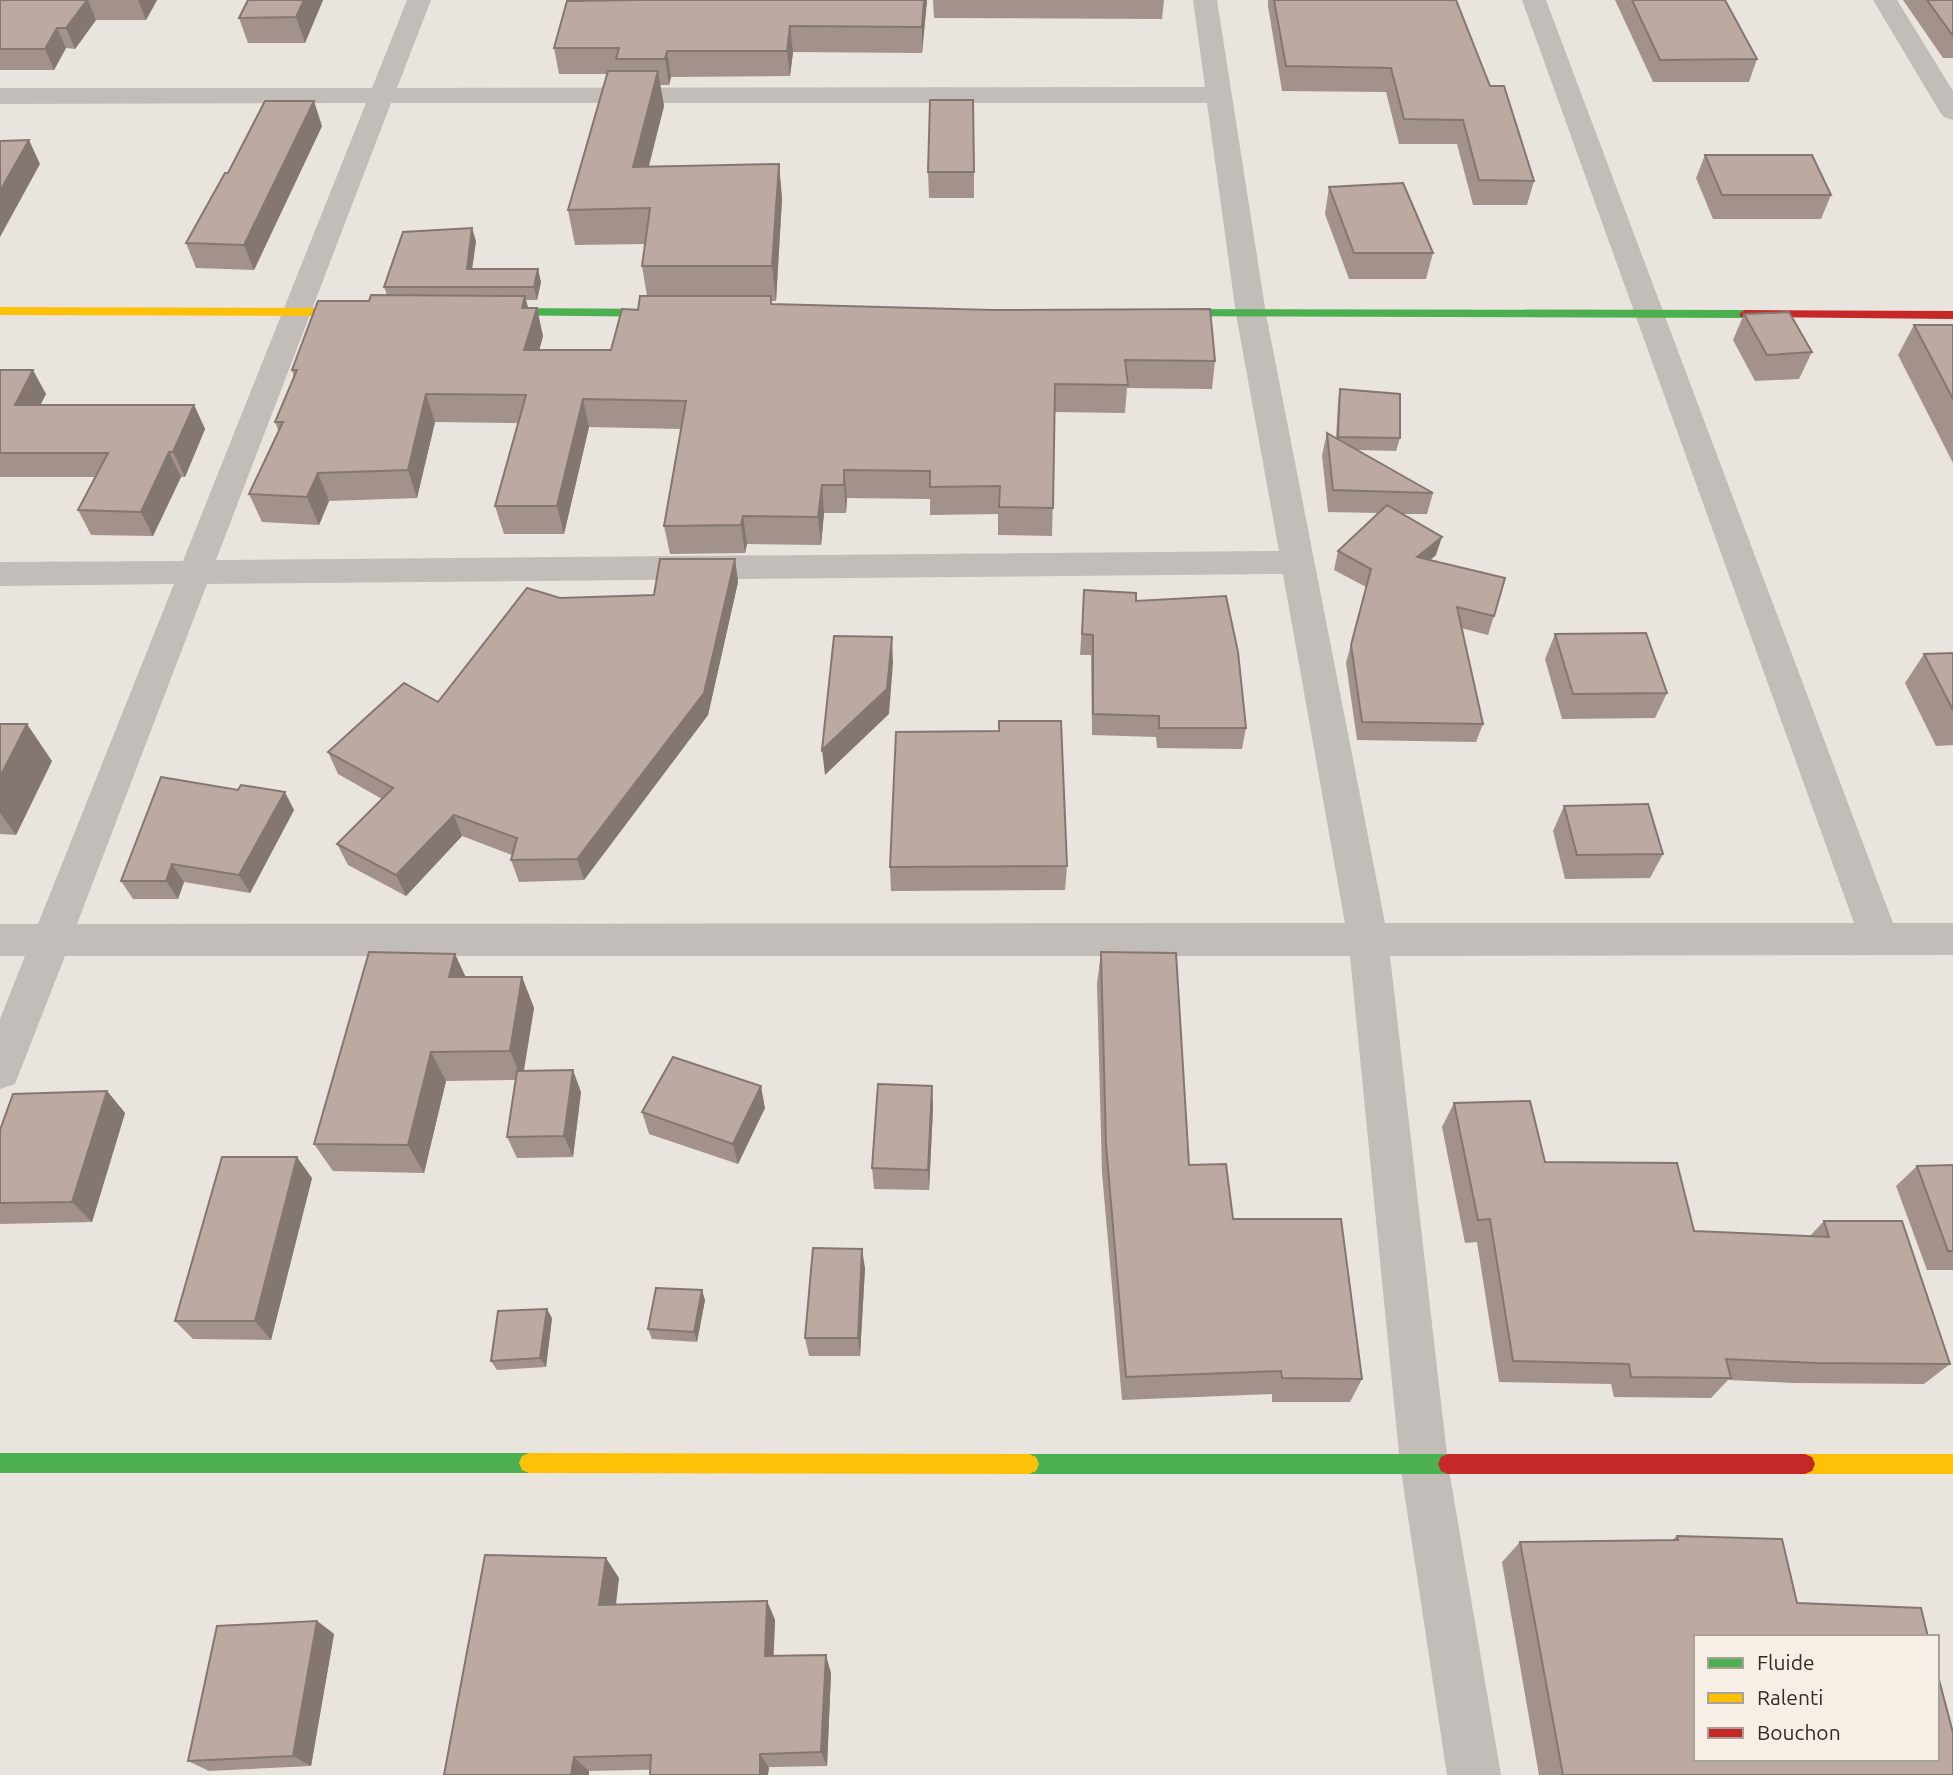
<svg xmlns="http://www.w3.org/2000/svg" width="1953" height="1775" viewBox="0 0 1953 1775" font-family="Ubuntu,sans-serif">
<rect width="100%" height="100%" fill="#eae4de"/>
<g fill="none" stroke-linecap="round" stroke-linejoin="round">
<g fill="#c2bdb8" fill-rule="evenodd">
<path d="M407,0H431L397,88L1205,87L1193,0H1217L1266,314L1385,923H1854L1522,0H1546L1893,923H1953V955L1390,956L1448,1464L1501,1775H1447L1400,1464L1350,956H65L15,1084L0,1089V1019L25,956H0V924H38L174,584L0,586V562L183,561L366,103L0,104V88H372ZM391,103H1207L1236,314L1279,551L216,560ZM1283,574L1345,923L77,924L207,584Z"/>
<path d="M1873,0H1897L1953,91V120L1944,117L1940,112Z"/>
</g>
<g fill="#4caf50" fill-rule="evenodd">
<path d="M485,308L673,309L679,313L673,317L481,315L479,312Z"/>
<path d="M1157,309L1745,310L1751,314L1745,318L1153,316L1151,313Z"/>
<path d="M0,1453H529L536,1456L539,1463L536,1470L529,1473H0Z"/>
<path d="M1029,1454H1448L1455,1457L1458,1464L1455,1471L1448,1474H1029L1022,1471L1019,1464L1022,1457Z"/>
</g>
<g fill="#ffc107" fill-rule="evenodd">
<path d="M0,307L365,308L371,312L365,316L0,315Z"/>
<path d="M529,1453L1029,1454L1036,1457L1039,1464L1036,1471L1029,1474L529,1473L522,1470L519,1463L522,1456Z"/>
<path d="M1805,1454H1953V1474H1805L1798,1471L1795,1464L1798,1457Z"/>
</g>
<g fill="#c62828" fill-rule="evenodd">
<path d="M1745,310L1953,311V319L1741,317L1739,314Z"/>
<path d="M1448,1454H1805L1812,1457L1815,1464L1812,1471L1805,1474H1448L1441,1471L1438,1464L1441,1457Z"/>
</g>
</g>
<g fill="#a2928b">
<path d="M0,0H157L146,20H96L75,49L66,48L54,70H0Z"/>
<path d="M248,0H323L305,43H248L239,18Z"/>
<path d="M636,0H927L922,53L793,52L790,76L671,77L669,85H660L664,106L648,166L779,164L782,199L776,301H772V304L1215,361L1212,389L1127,388L1125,413L1055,412L1052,536L998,535V514L930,515V499L847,498L846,513H824L821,545L747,544L745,553L670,554L664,526L681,429L589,427L564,534H504L495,506L518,423L435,422L417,498L329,501L319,525L262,522L249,494L279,432L275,422L294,377L292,370L369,301L387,295L384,287L476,241L472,269L541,282L537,300H526L528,308L543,336L539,350H611L647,296L642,266L645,244L575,245L568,210L608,74H559L554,48Z"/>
<path d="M933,0H1164L1162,19L934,18Z"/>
<path d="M1268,0H1456L1490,86L1534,181L1527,205H1473L1457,144H1399L1386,92L1282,91L1268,6Z"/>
<path d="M1615,0H1725L1757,59L1749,82H1653Z"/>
<path d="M1903,0H1953V58H1943Z"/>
<path d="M322,126L254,270L196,268L186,243L228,173Z"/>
<path d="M1705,155L1831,195L1821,219H1713L1696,178Z"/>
<path d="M928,172H974V198H929Z"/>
<path d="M1329,187L1433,253L1426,279H1349L1325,214Z"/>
<path d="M1744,314L1812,352L1799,379L1755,381L1733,340Z"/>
<path d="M1914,325H1953V463L1898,355Z"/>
<path d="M0,370L46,394L40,405H194L205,429L185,477H181L153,536L91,535L78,510L95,477H0Z"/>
<path d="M1340,389L1400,438L1396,451L1357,450L1433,493L1427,514H1403L1436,555L1430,560L1494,616L1488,635L1461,628L1483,724L1476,742L1357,740L1346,663L1366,587L1334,570L1338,551L1378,513L1328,512L1322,455L1327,433L1336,438L1338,402Z"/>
<path d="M735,559L738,582L708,715L584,880L519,882L511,860L512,855L462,836L406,896L348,865L337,844L382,799L338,774L328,752L438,702L560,598L654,595Z"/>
<path d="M1084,590L1136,601L1246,728L1242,749L1157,748L1156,737L1092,735L1091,655H1080Z"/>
<path d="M1555,634L1667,693L1655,718L1562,719L1545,659Z"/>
<path d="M1953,653V745L1936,746L1905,683L1924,654Z"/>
<path d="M0,724L52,761L16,835L0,834Z"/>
<path d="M1564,806L1663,854L1650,878L1565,879L1553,831Z"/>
<path d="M294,810L250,893L184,882L178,899H133L121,881Z"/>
<path d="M1067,866L1065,890L891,891L890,867Z"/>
<path d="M1101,952L1189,1165L1362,1379L1350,1402H1272V1394L1122,1400L1102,1173L1097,984Z"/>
<path d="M455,954L465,977H522L534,1008L524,1071L581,1092L573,1157L517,1158L507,1137L516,1080L446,1081L424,1173L333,1171L314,1144Z"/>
<path d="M932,1086L933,1108L929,1190L874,1189L872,1168Z"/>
<path d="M107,1091L125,1113L92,1222L0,1224V1130Z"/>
<path d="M1454,1103L1545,1162L1694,1231L1810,1236L1824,1221L1950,1364L1924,1384L1794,1383L1728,1380L1711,1398L1614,1397L1611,1384L1499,1382L1477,1242L1465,1243L1442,1127Z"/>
<path d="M765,1108L738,1164L649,1134L642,1112Z"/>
<path d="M1953,1165V1270H1927L1896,1186L1917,1166Z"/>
<path d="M312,1178L271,1340L193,1339L175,1321Z"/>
<path d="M865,1268L860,1356H809L805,1338Z"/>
<path d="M705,1300L697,1342L652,1339L648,1329Z"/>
<path d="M552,1318L546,1367L497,1370L491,1361Z"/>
<path d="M1677,1536L1797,1603L1953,1775H1539L1502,1562L1520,1542L1672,1540Z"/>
<path d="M619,1578L616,1605L767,1601L775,1620L773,1656L831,1673L827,1766L589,1771V1775H444Z"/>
<path d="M317,1621L334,1634L311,1766L209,1771L188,1761Z"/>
</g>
<g fill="#847771">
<path d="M88,0L96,20L75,49L66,28Z"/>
<path d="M138,0H157L146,20Z"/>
<path d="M304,0H323L305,43L296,17Z"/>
<path d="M924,0H927L922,53V27Z"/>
<path d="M790,26L793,52L790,76L787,51Z"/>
<path d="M57,28L66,48L54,70L45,49Z"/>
<path d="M667,51L671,77L669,85L665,59Z"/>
<path d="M658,71L664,106L640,202L633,167Z"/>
<path d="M314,101L322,126L254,270L244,245Z"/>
<path d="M29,140L40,164L0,237V191Z"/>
<path d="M779,164L782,199L776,301L772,266Z"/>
<path d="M472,228L476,241L470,283L467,269Z"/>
<path d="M538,269L541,282L537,300L534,287Z"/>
<path d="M525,296L532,324L537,308L543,336L532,378L524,350L522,308Z"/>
<path d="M33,370L46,394L28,430L15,405Z"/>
<path d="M426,394L435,422L417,498L408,470Z"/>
<path d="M583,399L589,427L564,534L557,506Z"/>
<path d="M194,405L205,429L185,477L173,452Z"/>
<path d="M169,452L181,477L153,536L141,512Z"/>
<path d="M844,470L847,498L846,513L844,485Z"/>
<path d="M318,473L329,501L319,525L307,497Z"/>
<path d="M822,485L824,513L821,545L818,517Z"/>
<path d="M743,516L747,544L745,553L741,525Z"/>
<path d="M1442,537L1436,555L1412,576L1417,557Z"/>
<path d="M735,559L738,582L708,715L584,880L577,859Z"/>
<path d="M892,637L893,663L889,714L825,775L822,750Z"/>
<path d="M27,724L52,761L16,835L0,813V777Z"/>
<path d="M285,792L294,810L250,893L239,875Z"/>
<path d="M454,815L462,836L406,896L396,875Z"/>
<path d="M172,864L184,882L178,899L166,881Z"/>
<path d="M455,954L469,984L449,977Z"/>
<path d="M522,977L534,1008L522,1080L510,1051Z"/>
<path d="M431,1052L446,1081L424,1173L408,1145Z"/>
<path d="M573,1070L581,1092L573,1157L564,1136Z"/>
<path d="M761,1086L765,1108L738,1164L733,1144Z"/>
<path d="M932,1086L933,1108L929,1190L928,1170Z"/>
<path d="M107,1091L125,1113L92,1222L72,1202Z"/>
<path d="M297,1157L312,1178L271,1340L255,1321Z"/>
<path d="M862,1249L865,1268L860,1356L858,1338Z"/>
<path d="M702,1290L705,1300L697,1342L694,1332Z"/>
<path d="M547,1309L552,1318L546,1367L540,1358Z"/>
<path d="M606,1558L619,1578L613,1624L599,1605Z"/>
<path d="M767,1601L775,1620L773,1673L765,1656Z"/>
<path d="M317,1621L334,1634L311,1766L293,1756Z"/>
<path d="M826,1655L831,1673L827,1766L821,1752Z"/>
<path d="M760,1754L769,1768L768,1775H760Z"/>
<path d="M574,1757L589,1771V1775H571Z"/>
</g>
<g fill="#bcaaa2" stroke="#847771" stroke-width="2">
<path d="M0,0H87L66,28H57L45,49H0Z"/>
<path d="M248,0H304L296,17L239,18Z"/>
<path d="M636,0H924L922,27L790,26L787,51H667L665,59H616L619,48H554L567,1Z"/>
<path d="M1274,0H1456L1490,86H1504L1534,181L1479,180L1463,120L1404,119L1391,68L1286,66Z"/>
<path d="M1632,0H1725L1757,59L1660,60Z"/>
<path d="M1927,0H1953V36Z"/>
<path d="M608,71H658L633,167L779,164L772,266H642L650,208L568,210Z"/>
<path d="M930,100H973L974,172H928Z"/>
<path d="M265,101H314L244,245L186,243L225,173H228Z"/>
<path d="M29,140L0,191V141Z"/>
<path d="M1705,155H1812L1831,195H1722Z"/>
<path d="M1403,183L1433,253H1354L1329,187Z"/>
<path d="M472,228L467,269H538L534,287H384L403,232Z"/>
<path d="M371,295L525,296L522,308H537L524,350H611L622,309L638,310L640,296H771V304L992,310L1210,309L1215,361L1125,360L1128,385L1055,384L1053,508L999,507L1000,486L930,487V471L844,470V485H822L818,517L743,516L741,525L664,526L686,401L583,399L557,506H495L526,395L426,394L408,470L318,473L307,497L249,494L283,422H275L297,370H292L318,301H369Z"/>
<path d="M1789,312L1812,352L1767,355L1744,314Z"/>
<path d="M1914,325H1953V399Z"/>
<path d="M0,370H33L15,405H194L173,452H169L141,512L78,510L108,453H0Z"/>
<path d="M1340,389L1400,394V438L1338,437Z"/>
<path d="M1327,433L1433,493L1333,490Z"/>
<path d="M1387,505L1442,537L1417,557L1505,578L1494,616L1457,607L1483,724L1362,722L1351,645L1371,569L1338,551Z"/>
<path d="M660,559H735L704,693L577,859L511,860L517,838L454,815L396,875L337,844L393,788L328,752L404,683L438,702L527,588L560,598L654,595Z"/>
<path d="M1084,590L1136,593V601L1226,596L1238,652L1246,728H1159V716L1093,714V635L1082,634Z"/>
<path d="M1646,633L1667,693L1573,694L1555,634Z"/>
<path d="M834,636L892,637L887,689L822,750Z"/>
<path d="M1953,653V710L1924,654Z"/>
<path d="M999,721H1061L1067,866L890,867L896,732L999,731Z"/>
<path d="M0,724H27L0,777Z"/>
<path d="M161,777L238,790L241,785L285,792L239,875L172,864L166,881H121Z"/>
<path d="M1648,804L1663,854L1577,855L1564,806Z"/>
<path d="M369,952L455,954L449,977H522L510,1051L431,1052L408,1145L314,1144Z"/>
<path d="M1101,952L1176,953L1189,1165L1226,1164L1233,1219H1341L1362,1379L1282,1378L1281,1371L1126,1377L1106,1145Z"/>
<path d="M673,1057L761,1086L733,1144L642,1112Z"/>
<path d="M573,1070L564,1136L507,1137L517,1071Z"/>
<path d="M878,1084L932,1086L928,1170L872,1168Z"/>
<path d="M107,1091L72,1202L0,1203V1130L13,1094Z"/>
<path d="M1530,1101L1545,1162L1677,1163L1694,1231L1829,1237L1824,1221H1902L1950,1364L1816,1363L1726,1359L1731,1378L1631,1377L1629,1364L1513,1361L1490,1219L1478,1220L1454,1103Z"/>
<path d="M222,1157H297L255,1321H175Z"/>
<path d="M1953,1165V1251H1948L1917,1166Z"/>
<path d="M813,1248L862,1249L858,1338H805Z"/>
<path d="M656,1288L702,1290L694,1332L648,1329Z"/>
<path d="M547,1309L540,1358L491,1361L498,1311Z"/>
<path d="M1677,1536L1782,1539L1797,1603L1921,1608L1928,1637H1696V1759H1937V1672L1953,1733V1775H1563L1520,1542L1678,1540Z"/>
<path d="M485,1555L606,1558L599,1605L767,1601L765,1656L826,1655L821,1752L760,1754V1775H650L651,1755L574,1757L571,1775H444Z"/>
<path d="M317,1621L293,1756L188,1761L217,1626Z"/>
</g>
<rect x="1694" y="1635" width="245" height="126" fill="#f7efe5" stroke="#a8a199" stroke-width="2"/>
<rect x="1708" y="1658" width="35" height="10" fill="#4caf50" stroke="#a8a199" stroke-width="2"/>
<text x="1757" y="1670" font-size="21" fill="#322b27">Fluide</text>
<rect x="1708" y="1693" width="35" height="10" fill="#ffc107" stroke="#a8a199" stroke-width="2"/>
<text x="1757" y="1705" font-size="21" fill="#322b27">Ralenti</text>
<rect x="1708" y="1728" width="35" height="10" fill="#c62828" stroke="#a8a199" stroke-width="2"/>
<text x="1757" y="1740" font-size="21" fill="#322b27">Bouchon</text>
</svg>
